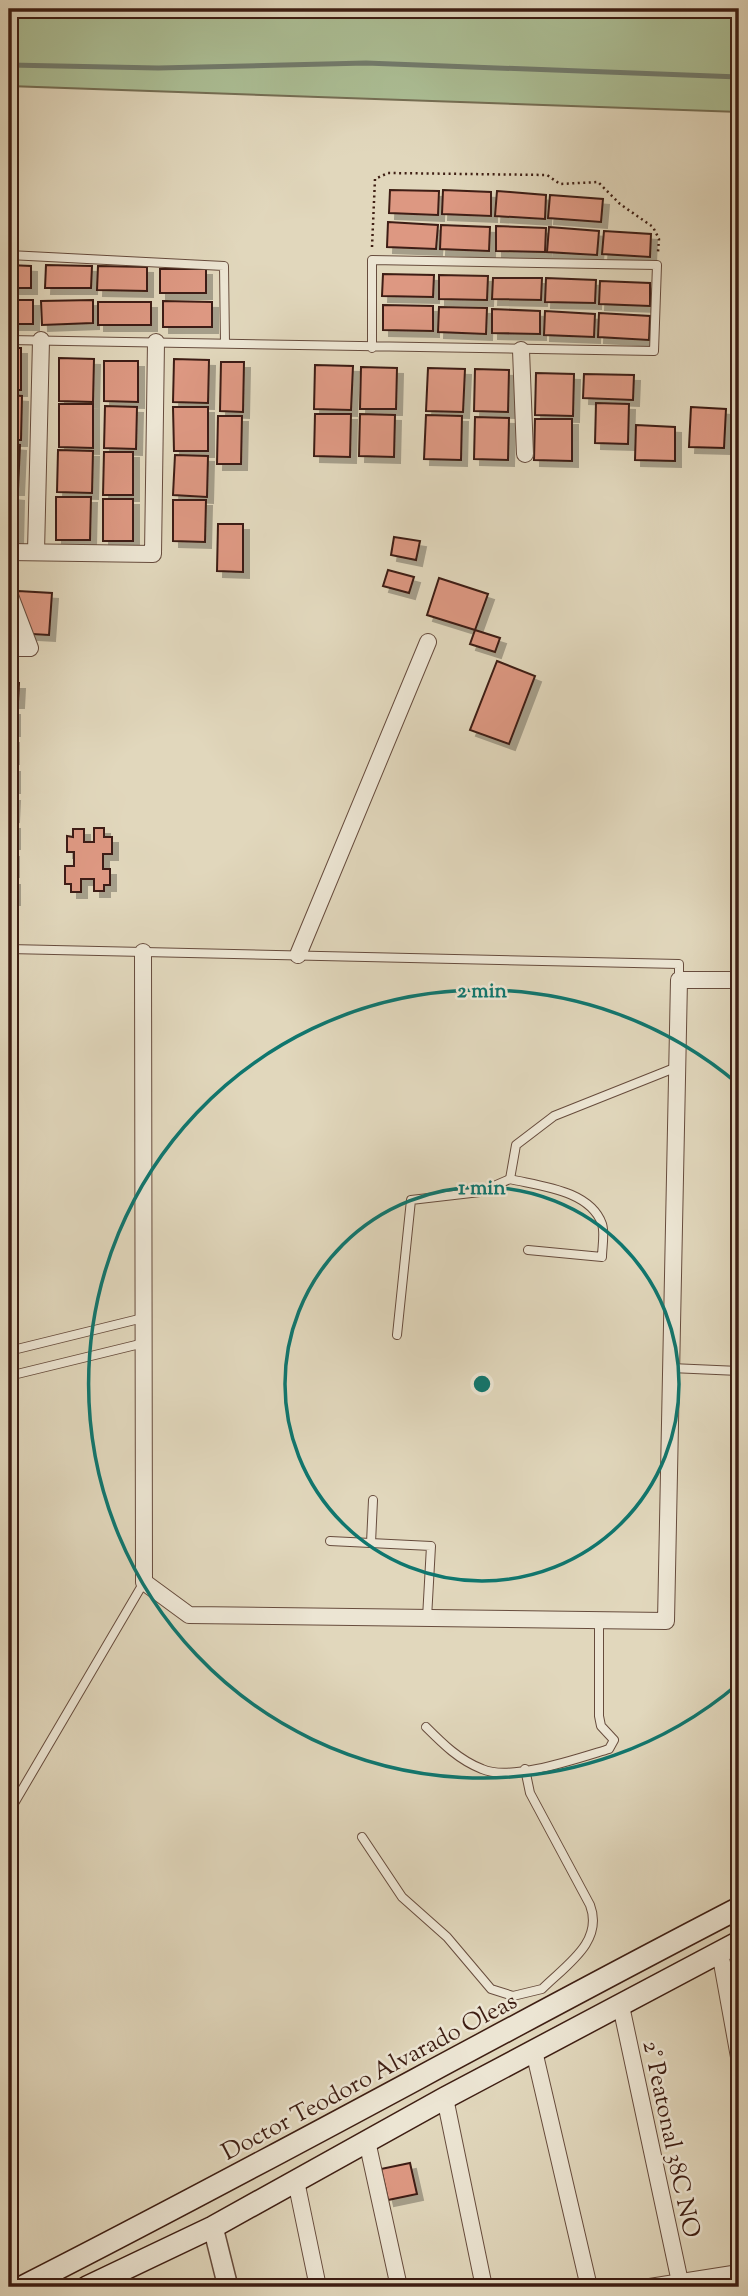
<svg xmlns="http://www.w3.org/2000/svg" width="748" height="2296" viewBox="0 0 748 2296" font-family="'Sorts Mill Goudy',serif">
<defs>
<filter id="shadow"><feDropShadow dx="6" dy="6" stdDeviation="0" flood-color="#0004"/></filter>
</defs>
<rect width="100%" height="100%" fill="#e1d7bc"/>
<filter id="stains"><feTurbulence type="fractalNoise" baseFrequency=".00286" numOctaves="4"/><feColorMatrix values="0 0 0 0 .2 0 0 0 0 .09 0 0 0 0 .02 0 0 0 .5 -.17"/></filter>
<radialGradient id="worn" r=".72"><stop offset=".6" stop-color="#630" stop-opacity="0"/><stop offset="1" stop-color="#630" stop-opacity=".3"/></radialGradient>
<path fill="#acbf96" stroke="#756e54" stroke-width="2" d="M9,9H739V112L9,86Z"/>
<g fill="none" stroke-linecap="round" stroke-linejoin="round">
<path stroke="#727c6e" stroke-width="5" d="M9,65L158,68L366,63L739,77"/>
</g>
<g fill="#dd9882" stroke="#3e1e13" stroke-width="2" filter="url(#shadow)">
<path d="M390,190L439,191L438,215L389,213Z"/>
<path d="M443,190L491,192V216L442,214Z"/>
<path d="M497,191L546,195L545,219L495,216Z"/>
<path d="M550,195L603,199L601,222L548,218Z"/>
<path d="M388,222L438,225L436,249L387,247Z"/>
<path d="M441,225L490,227L489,251L440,249Z"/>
<path d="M496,226L546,228L545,252L496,251Z"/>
<path d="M549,227L599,231L597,255L547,252Z"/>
<path d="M604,231L651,234L650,257L602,254Z"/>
<path d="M9,265L31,266V288H9Z"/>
<path d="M46,265L92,266L91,288H45Z"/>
<path d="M98,266L147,267V291L97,290Z"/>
<rect x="160" y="269" width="46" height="24"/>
<path d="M383,274L434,275L433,297L382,296Z"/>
<path d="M439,275L488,276L487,300L439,299Z"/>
<path d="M493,278H542L541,300L492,299Z"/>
<path d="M546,278L596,280L595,303L545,302Z"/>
<path d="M600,281L650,283V306L599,304Z"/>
<rect x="9" y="300" width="24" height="24"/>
<path d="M93,300V323L42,325L41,301Z"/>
<path d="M163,301L212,302V327H163Z"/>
<rect x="98" y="302" width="53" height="23"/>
<path d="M383,305L433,306V331L383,330Z"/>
<path d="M439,307L487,308L486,334L438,332Z"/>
<path d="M492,309L540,311V334L492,333Z"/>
<path d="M545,311L595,314L594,337L544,335Z"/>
<path d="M599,313L650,316L649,340L598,337Z"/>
<rect x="9" y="348" width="12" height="42"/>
<path d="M59,358L94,359L93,402L59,401Z"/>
<path d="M174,359L209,360L208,403L173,402Z"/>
<path d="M104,361H138V402L104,401Z"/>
<path d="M221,362H244L243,412L220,411Z"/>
<path d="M315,365L353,366L351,410L314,409Z"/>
<path d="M361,367L397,368L396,409H360Z"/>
<path d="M428,368L465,369L463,412L426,411Z"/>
<path d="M475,369L509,370L508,412L474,411Z"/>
<path d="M536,373L574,374L573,416L535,415Z"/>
<path d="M584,374L634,375L633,400L583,398Z"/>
<path d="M9,395L22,396L21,440H9Z"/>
<path d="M596,403L629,404L628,444L595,443Z"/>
<path d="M59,404H93V448L59,447Z"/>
<path d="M105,406L137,407L136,449L104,448Z"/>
<path d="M173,407H208V451H174Z"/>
<path d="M691,407L726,409L724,448L689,447Z"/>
<path d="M315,414H351L350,457L314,456Z"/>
<path d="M360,414L395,415L394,457L359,456Z"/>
<path d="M426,415L462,416L461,460L424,459Z"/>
<path d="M218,416H242L241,464H217Z"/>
<path d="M475,417L509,418L508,460L474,459Z"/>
<path d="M535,419H572V461L534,460Z"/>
<path d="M636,425L675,427V461L635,460Z"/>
<path d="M9,444L20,445L18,489H9Z"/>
<path d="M58,450L93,451L92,493L57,492Z"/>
<path d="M104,452H133V495H103Z"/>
<path d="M175,455L208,456L207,497L173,495Z"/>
<path d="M9,494L18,495L17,539L9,538Z"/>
<path d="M56,497H91L90,540H56Z"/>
<rect x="103" y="499" width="30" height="42"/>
<path d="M173,500H206L205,542L173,541Z"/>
<path d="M218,524H243V572L217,571Z"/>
<path d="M394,537L420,541L416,560L391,555Z"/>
<path d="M388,570L414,577L409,593L383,586Z"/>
<path d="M439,578L488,594L475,630L427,615Z"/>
<path d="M18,591L52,593L49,635L15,633Z"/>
<path d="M475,630L500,638L495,652L470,644Z"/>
<path d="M497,661L535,676L509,744L470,730Z"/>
<path d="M9,683H19L18,702H9Z"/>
<rect x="9" y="709" width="5" height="21"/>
<rect x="9" y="737" width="4" height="21"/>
<rect x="9" y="766" width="5" height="21"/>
<path d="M9,795H14L13,816L9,815Z"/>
<rect x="9" y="823" width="5" height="20"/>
<path d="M94,828H104V837H112V854H103V869H110V885H104V891H94V879H81V892H71V884H65V866H74V852H67V836L73,837V829H84V842H94Z"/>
<rect x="9" y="851" width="4" height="20"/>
<rect x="9" y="879" width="5" height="20"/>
<path d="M410,2163L417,2194L388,2200L381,2169Z"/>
</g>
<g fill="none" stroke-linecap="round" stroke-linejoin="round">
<g stroke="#674c3d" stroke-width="10">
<g id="service">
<path d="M9,255L224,266L225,343"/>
<path d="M9,340L654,351L657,265L372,260V348"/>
<path d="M9,949L679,964V980"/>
<path d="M528,1250L602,1257C602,1248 605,1233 602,1224C590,1190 539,1186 510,1179L516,1145L554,1116L677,1067"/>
<path d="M397,1335L411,1200L480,1192L510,1179"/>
<path d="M9,1351L143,1318"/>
<path d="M671,1368L739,1371"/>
<path d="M9,1376L144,1343"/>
<path d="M330,1541L431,1546L427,1618"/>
<path d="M371,1543L373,1500"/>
<path d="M426,1727C443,1744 459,1760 482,1769C511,1782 579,1758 609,1749L614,1740L601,1726L599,1716V1620"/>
<path d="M9,1812L144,1582"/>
<path d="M362,1837L402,1897L447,1937L491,1989L513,1996L542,1989C566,1965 604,1942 590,1905L530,1793L525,1769"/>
</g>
</g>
<g stroke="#674c3d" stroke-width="18">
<g id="minor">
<path d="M521,350L525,454"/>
<path d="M9,552L153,554L156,342"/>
<path d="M36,552L41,340"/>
<path d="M9,593L30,648H9"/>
<path d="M143,952L144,1582L189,1615L666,1621L679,980H739"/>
<path d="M298,955L428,642"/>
<path d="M720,1952L739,2057"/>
<path d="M621,2006L680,2282"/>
<path d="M534,2051L589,2287"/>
<path d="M445,2098L484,2287"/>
<path d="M367,2141L399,2287"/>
<path d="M296,2181L318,2287"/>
<path d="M650,2287L739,2273"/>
</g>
</g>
<g stroke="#674c3d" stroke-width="22">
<path id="tertiary" d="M213,2227L228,2287"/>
</g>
<g stroke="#3e1e13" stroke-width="24">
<g id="secondary">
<path d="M22,2287C263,2165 499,2032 739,1908"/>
<path d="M87,2287L213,2227L445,2098L739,1942"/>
</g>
</g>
<path stroke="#3e1e13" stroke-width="2.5" stroke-dasharray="2 3.5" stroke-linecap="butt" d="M372,247L375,179L388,173L547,175L560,184L598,182L620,204L653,227L659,239L658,252"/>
<use href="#service" stroke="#ece5d3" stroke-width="8"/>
<use href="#minor" stroke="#ece5d3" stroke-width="16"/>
<use href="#tertiary" stroke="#ece5d3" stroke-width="19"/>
<use href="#secondary" stroke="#ece5d3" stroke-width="21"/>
</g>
<g fill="none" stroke="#0f766e" stroke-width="3.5">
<circle cx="482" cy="1384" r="197"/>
<path d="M738 1684A394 394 0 1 1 738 1084"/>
</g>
<g text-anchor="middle" stroke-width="5" stroke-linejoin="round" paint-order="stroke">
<g font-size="24" fill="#3e1e13" stroke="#ece5d3">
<text transform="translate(369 2076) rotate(-28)" y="8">Doctor Teodoro Alvarado Oleas</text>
<text transform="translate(672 2139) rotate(78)" y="8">2° Peatonal 38C NO</text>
</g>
</g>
<circle cx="482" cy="1384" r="10" fill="#0f766e" stroke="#ece5d3" stroke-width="3.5"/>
<g font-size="21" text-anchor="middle" font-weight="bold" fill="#0f766e" stroke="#ece5d3" stroke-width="5" stroke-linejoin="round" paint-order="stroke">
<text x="482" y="997">2 min</text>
<text x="482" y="1194">1 min</text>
</g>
<rect width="748" height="2296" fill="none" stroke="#e1d7bc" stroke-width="35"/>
<rect x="10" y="10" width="727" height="2275" fill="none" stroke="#3e1e13" stroke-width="3.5"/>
<rect x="18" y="18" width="713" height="2261" fill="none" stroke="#3e1e13" stroke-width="2"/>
<rect width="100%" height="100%" filter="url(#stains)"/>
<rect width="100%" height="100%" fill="url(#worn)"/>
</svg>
